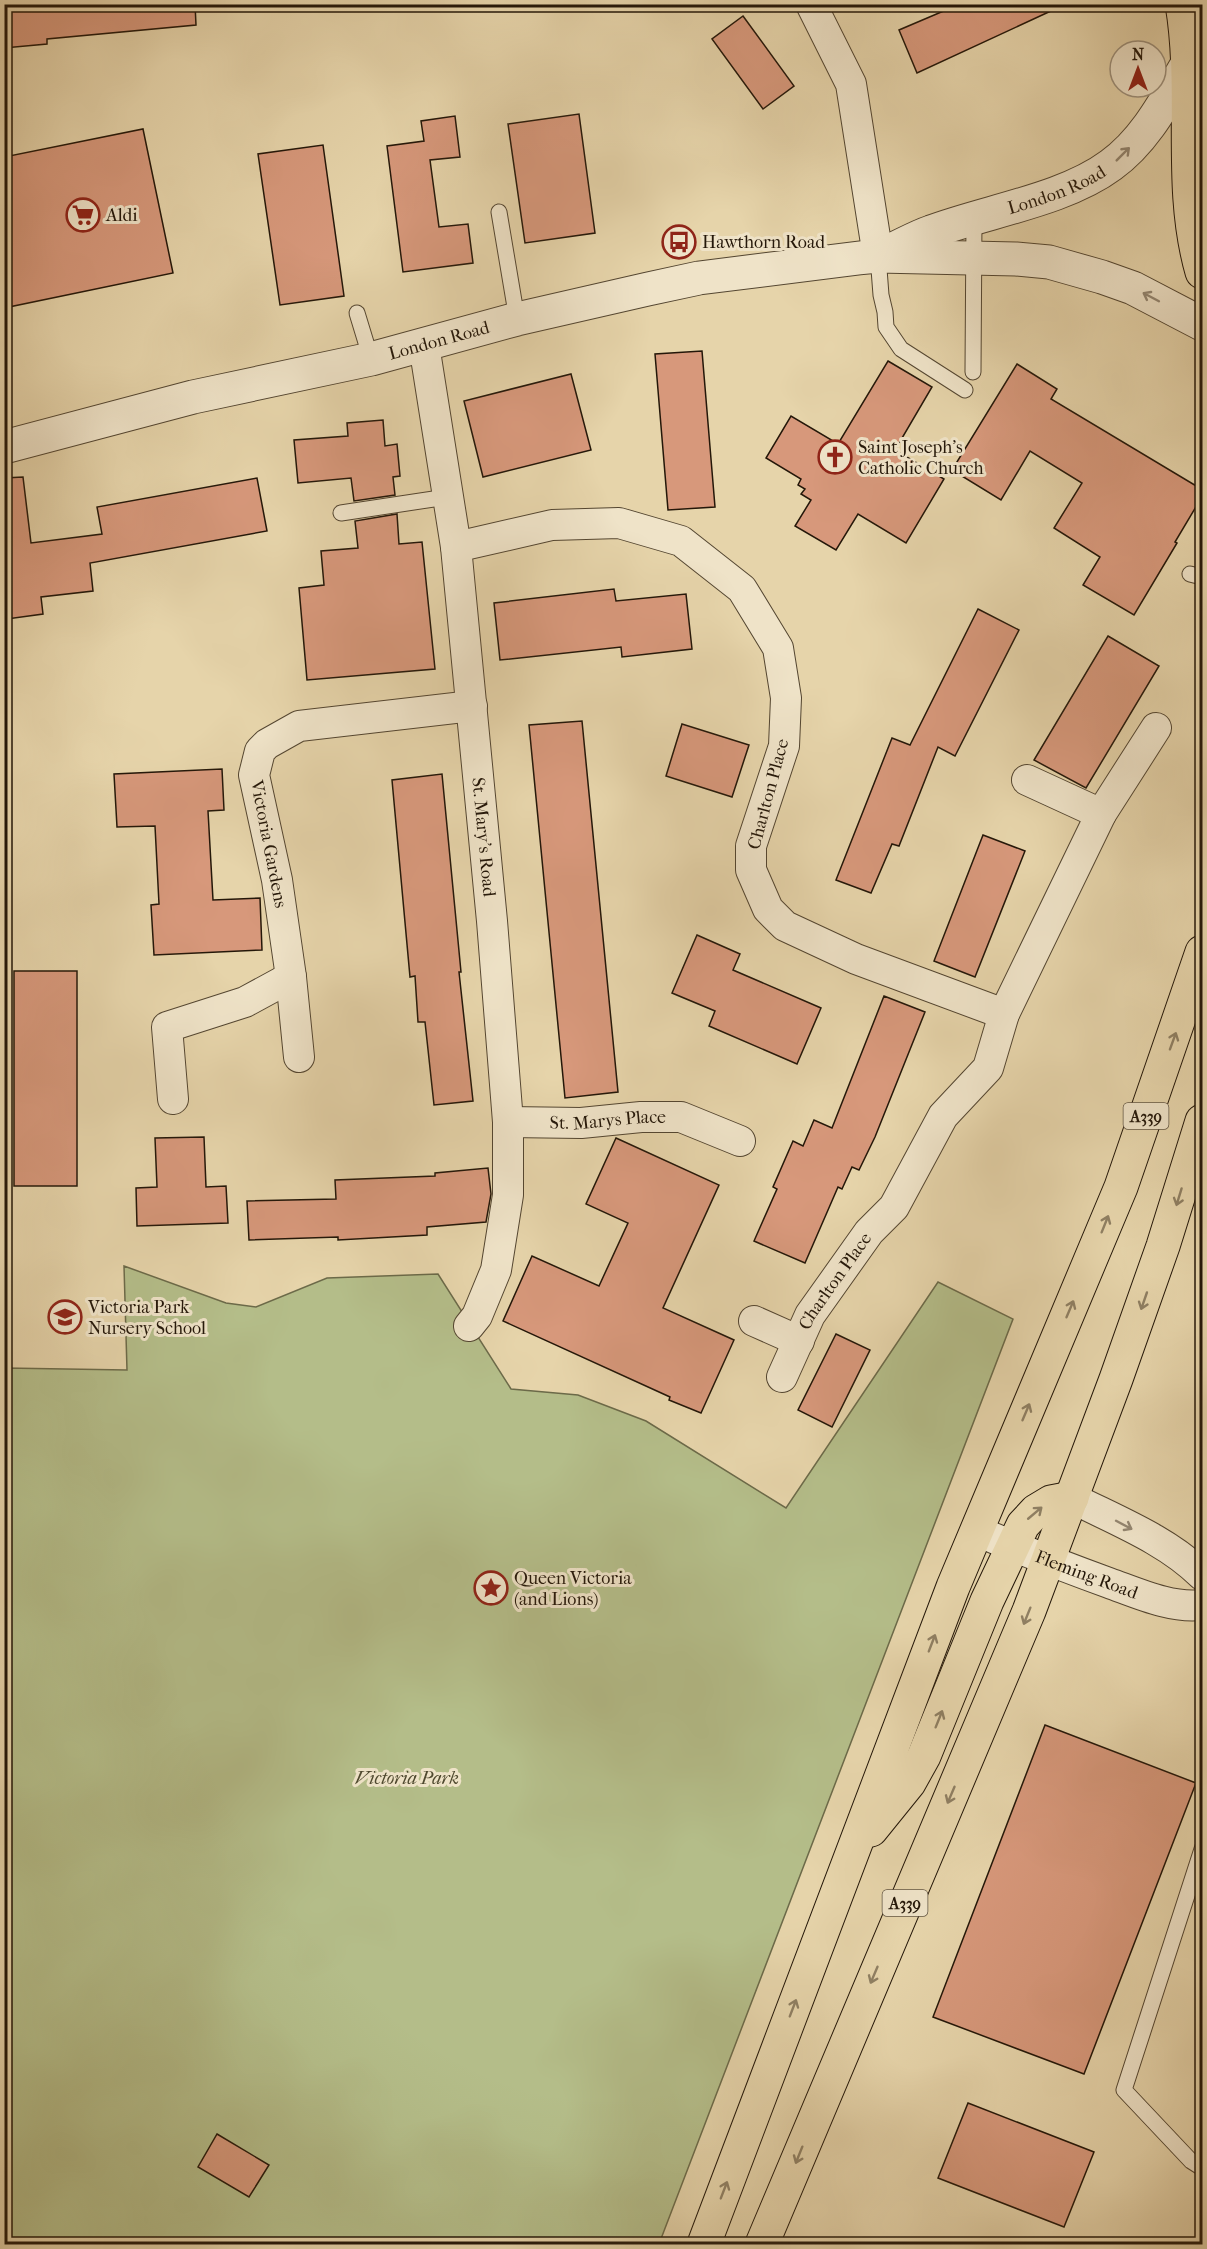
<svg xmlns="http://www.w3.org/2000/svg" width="1207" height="2249" viewBox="0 0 1207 2249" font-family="'IM FELL French Canon',serif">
<rect width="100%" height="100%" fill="#e6d4aa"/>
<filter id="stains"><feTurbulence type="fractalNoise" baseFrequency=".00333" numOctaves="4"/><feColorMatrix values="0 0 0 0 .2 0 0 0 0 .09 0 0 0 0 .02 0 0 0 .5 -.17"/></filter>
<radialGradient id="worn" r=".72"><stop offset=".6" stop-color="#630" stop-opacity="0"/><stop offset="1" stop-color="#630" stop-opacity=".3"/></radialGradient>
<path fill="#b4bd89" stroke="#6c6a49" stroke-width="1.5" d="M124,1266L226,1303L256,1307L327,1278L438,1274L511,1389L578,1395L646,1421L786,1508L938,1282L1013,1319L659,2244H5V1368L127,1370Z"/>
<g fill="#d7987b" stroke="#241709" stroke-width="1.5">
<path d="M66,4H195L196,25L47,39V44L4,48V11Z"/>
<path d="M960,4H1066L917,73L899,30Z"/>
<path d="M743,16L794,86L763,109L712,39Z"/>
<path d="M579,114L595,233L525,243L508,124Z"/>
<path d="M455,116L460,157L430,160L439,227L468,224L473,263L403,272L387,146L424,141L421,121Z"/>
<path d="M143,129L173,273L4,308V157Z"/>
<path d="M323,145L344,296L280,305L258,154Z"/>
<path d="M702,351L715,507L668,510L655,354Z"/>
<path d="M888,361L932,387L895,450L944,479L906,543L858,514L836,550L795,526L811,500L801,494L805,489L798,485L801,479L766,458L791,416L838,444Z"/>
<path d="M1017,364L1057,389L1051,399L1203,490V495L1175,542L1177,543L1134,615L1083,585L1100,557L1054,528L1082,483L1030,451L1001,500L952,470Z"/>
<path d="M571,374L591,450L483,477L464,401Z"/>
<path d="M383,420L385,446L397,444L400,476L393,477L395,495L354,501L351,478L298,483L294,440L348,436L347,423Z"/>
<path d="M23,477L31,543L102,534L97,507L257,478L267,531L90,563L93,591L41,597L43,614L7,619L4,599V478Z"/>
<path d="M397,514L399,544L422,542L435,669L307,680L299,588L324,585L321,551L358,548L355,521Z"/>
<path d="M614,589L616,601L686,594L692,649L622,657L621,647L500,660L494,603Z"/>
<path d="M978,609L1019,630L955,756L938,747L899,846L892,844L871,893L836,880L892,738L910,745Z"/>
<path d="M1108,636L1159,666L1086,788L1034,760Z"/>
<path d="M582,721L618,1092L565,1098L529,725Z"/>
<path d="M682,724L749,745L732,797L666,776Z"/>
<path d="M222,769L224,810L208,811L213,900L260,898L262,950L154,955L151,905L159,904L155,826L117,827L114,774Z"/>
<path d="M442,774L461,972H459L473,1101L434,1105L425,1022H418L415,976L410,977L392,780Z"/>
<path d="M983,835L1025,851L975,977L934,961Z"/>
<path d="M697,935L740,954L733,970L821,1008L797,1064L709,1026L715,1011L672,993Z"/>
<rect x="14" y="971" width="63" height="215"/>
<path d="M884,996L925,1012L875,1137L859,1170L852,1167L842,1189L838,1187L805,1263L754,1241L777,1189L773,1187L793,1141L803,1146L814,1120L832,1128Z"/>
<path d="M204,1137L206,1187L226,1186L228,1223L137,1226L136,1188L157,1187L155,1138Z"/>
<path d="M616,1138L719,1185L663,1308L734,1340L701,1413L669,1400L670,1397L503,1321L532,1256L599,1286L628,1223L586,1204Z"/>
<path d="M488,1168L491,1194L486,1222L427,1227V1235L338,1240V1237L249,1240L247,1201L336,1199L335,1180L435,1176V1173Z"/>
<path d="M836,1334L870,1350L832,1427L798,1410Z"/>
<path d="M1045,1725L1196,1783L1084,2074L933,2017Z"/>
<path d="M968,2103L1094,2152L1064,2227L938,2178Z"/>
<path d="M217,2134L269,2165L249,2197L198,2167Z"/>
</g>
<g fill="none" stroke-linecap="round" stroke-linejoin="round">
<g stroke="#544631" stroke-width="17">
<g id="service">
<path d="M499,212L517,319"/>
<path d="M878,256L881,295L885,312L886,327L901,349L965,390"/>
<path d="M357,313L371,359"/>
<path d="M973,372L974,219"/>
<path d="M341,513L447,497"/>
<path d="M1190,574L1202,577"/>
<path d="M1202,1849L1124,2090L1191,2161L1202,2168"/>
</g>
</g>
<g stroke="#544631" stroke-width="32">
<g id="minor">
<path d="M811,4L851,84L878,256"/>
<path id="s1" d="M424,345L456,547L492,921L508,1122V1195L496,1270L477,1316L469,1326"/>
<path d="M456,547L552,525L619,523L681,541L742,589L778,648L786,698L784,746L751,846V870L768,909L785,926L856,959L1004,1014"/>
<path d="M1027,780L1101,814L1156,728"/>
<path d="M299,1057L291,977L277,880L254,775L260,751L267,744L299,726L472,706"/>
<path d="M173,1099L167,1027L245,1002L291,977"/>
<path id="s2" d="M508,1122L581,1123L641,1117H681L740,1141"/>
<path d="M754,1321L799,1341"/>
<path id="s3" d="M782,1377L810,1315L869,1232L894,1207L943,1116L988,1068L1004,1014L1101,814"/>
<path d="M1072,1498C1115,1520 1167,1540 1202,1575"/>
<path id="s4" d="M977,1531C1021,1550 1065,1567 1109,1583C1137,1593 1172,1609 1202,1605"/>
</g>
</g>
<g stroke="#544631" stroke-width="35">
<g id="tertiary">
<path id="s5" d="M885,253C901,246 916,237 931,232C987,211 1064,200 1111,165C1146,140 1167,98 1188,63"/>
<path id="s6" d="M4,447L193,397L371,359L517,319L648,289L699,278L859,258L878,256L1016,259L1049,262L1102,277L1133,288L1202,324"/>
</g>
</g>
<g stroke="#241709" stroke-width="35">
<g id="trunk">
<path d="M1182,4C1197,93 1177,185 1202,272"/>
<path d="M871,1830L909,1783L924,1756L987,1601L1023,1525L1036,1511L1051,1502L1072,1498"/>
<path d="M704,2244L953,1587L1121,1187L1202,952"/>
<path d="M762,2244L1029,1611L1116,1379L1163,1246L1202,1121"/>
</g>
</g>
<use href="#service" stroke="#efe3c8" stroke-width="15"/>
<use href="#minor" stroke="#efe3c8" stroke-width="30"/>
<use href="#tertiary" stroke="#efe3c8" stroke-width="33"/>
<use href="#trunk" stroke="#e6d4aa" stroke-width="33"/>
</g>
<defs><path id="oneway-shaft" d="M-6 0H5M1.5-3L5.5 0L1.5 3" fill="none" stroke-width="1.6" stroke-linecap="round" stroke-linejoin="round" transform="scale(1.5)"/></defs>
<g stroke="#948772">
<use href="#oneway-shaft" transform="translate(1123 154) rotate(-45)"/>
<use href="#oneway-shaft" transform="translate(1151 297) rotate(-152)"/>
<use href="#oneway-shaft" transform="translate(1124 1525) rotate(28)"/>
</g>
<g stroke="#8f7f62">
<use href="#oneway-shaft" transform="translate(1173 1041) rotate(-70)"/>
<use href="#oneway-shaft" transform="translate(1179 1197) rotate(107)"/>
<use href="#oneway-shaft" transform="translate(1105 1224) rotate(-68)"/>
<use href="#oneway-shaft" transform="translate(1144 1301) rotate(109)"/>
<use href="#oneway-shaft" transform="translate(1070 1309) rotate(-67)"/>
<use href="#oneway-shaft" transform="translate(1026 1412) rotate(-67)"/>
<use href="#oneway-shaft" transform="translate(1035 1513) rotate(-40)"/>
<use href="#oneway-shaft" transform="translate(1027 1616) rotate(112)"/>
<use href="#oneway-shaft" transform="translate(932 1643) rotate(-69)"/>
<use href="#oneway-shaft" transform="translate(939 1719) rotate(-68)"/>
<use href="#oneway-shaft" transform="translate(951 1795) rotate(113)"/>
<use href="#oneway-shaft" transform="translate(874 1975) rotate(113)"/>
<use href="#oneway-shaft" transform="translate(793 2008) rotate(-69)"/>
<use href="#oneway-shaft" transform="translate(799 2155) rotate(112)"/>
<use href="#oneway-shaft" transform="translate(724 2190) rotate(-69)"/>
</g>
<defs>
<g id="supermarket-ring" transform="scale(1.725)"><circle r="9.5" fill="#efe3c8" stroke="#8f2418" stroke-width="1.5"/><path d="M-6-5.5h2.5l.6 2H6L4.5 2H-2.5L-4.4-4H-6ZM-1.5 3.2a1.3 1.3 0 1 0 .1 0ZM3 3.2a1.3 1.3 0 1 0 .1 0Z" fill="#8f2418"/></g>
<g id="bus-ring" transform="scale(1.725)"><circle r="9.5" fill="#efe3c8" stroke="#8f2418" stroke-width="1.5"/><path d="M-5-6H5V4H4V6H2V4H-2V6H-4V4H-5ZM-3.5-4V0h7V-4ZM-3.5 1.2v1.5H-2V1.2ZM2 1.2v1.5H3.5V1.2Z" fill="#8f2418"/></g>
<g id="church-ring" transform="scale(1.725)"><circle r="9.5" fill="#efe3c8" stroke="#8f2418" stroke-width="1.5"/><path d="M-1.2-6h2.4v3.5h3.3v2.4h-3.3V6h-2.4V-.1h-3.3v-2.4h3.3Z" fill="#8f2418"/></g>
<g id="school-ring" transform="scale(1.725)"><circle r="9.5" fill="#efe3c8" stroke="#8f2418" stroke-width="1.5"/><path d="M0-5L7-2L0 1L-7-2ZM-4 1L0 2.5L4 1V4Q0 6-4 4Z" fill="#8f2418"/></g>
<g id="sight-ring" transform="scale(1.725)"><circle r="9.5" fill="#efe3c8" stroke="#8f2418" stroke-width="1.5"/><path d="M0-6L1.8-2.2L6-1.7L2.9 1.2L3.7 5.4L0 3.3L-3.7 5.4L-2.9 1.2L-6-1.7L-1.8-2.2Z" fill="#8f2418"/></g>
</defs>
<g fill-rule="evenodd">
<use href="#supermarket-ring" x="83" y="215"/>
<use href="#bus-ring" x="679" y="242"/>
<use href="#church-ring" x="835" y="457"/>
<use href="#school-ring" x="65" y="1317"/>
<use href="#sight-ring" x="491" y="1588"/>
</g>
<g text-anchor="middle" stroke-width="6" stroke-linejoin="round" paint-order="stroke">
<g fill="#efe3c8" stroke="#615442" stroke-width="1.5">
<rect x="1123.5" y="1103" width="45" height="26" rx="4.5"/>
<rect x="882.5" y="1890" width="45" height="26" rx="4.5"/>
</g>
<g font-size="16" font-weight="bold" fill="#241709">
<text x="1146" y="1122">A339</text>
<text x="905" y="1909">A339</text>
</g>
<g font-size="18" fill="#241709" stroke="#efe3c8">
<text dy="6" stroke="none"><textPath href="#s5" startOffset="183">London Road</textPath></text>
<text dy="6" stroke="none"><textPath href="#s6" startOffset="448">London Road</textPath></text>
<text transform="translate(768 794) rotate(-75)" y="6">Charlton Place</text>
<text dy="6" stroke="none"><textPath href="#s1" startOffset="496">St. Mary's Road</textPath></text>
<text transform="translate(269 844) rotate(79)" y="6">Victoria Gardens</text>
<text dy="6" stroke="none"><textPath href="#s2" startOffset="100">St. Marys Place</textPath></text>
<text dy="6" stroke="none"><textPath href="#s3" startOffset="110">Charlton Place</textPath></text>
<text dy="6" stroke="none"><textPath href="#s4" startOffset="118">Fleming Road</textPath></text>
</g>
<g font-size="18" fill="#241709" stroke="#efe3c8" text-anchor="start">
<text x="106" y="221">Aldi</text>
<text x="702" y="248">Hawthorn Road</text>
<text x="858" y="453">Saint Joseph's<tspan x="858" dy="21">Catholic Church</tspan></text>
<text x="88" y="1313">Victoria Park<tspan x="88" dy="21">Nursery School</tspan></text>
<text x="514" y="1584">Queen Victoria<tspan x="514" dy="21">(and Lions)</tspan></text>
</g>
<g font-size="18" font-style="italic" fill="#4f492f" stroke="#efe3c8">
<text x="407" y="1784">Victoria Park</text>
</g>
</g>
<rect width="1207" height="2249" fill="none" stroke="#e6d4aa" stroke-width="24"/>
<rect x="6" y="6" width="1195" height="2237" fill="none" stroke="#241709" stroke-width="3"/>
<rect x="12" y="12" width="1183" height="2225" fill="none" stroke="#241709" stroke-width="1.5"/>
<g transform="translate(1138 69)"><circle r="28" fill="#efe3c8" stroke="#9e917c" stroke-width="1.5"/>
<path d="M0-4.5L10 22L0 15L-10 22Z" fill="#8f2418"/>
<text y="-9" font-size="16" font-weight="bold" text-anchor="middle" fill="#241709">N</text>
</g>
<rect width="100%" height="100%" filter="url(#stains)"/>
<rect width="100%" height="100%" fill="url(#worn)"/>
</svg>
